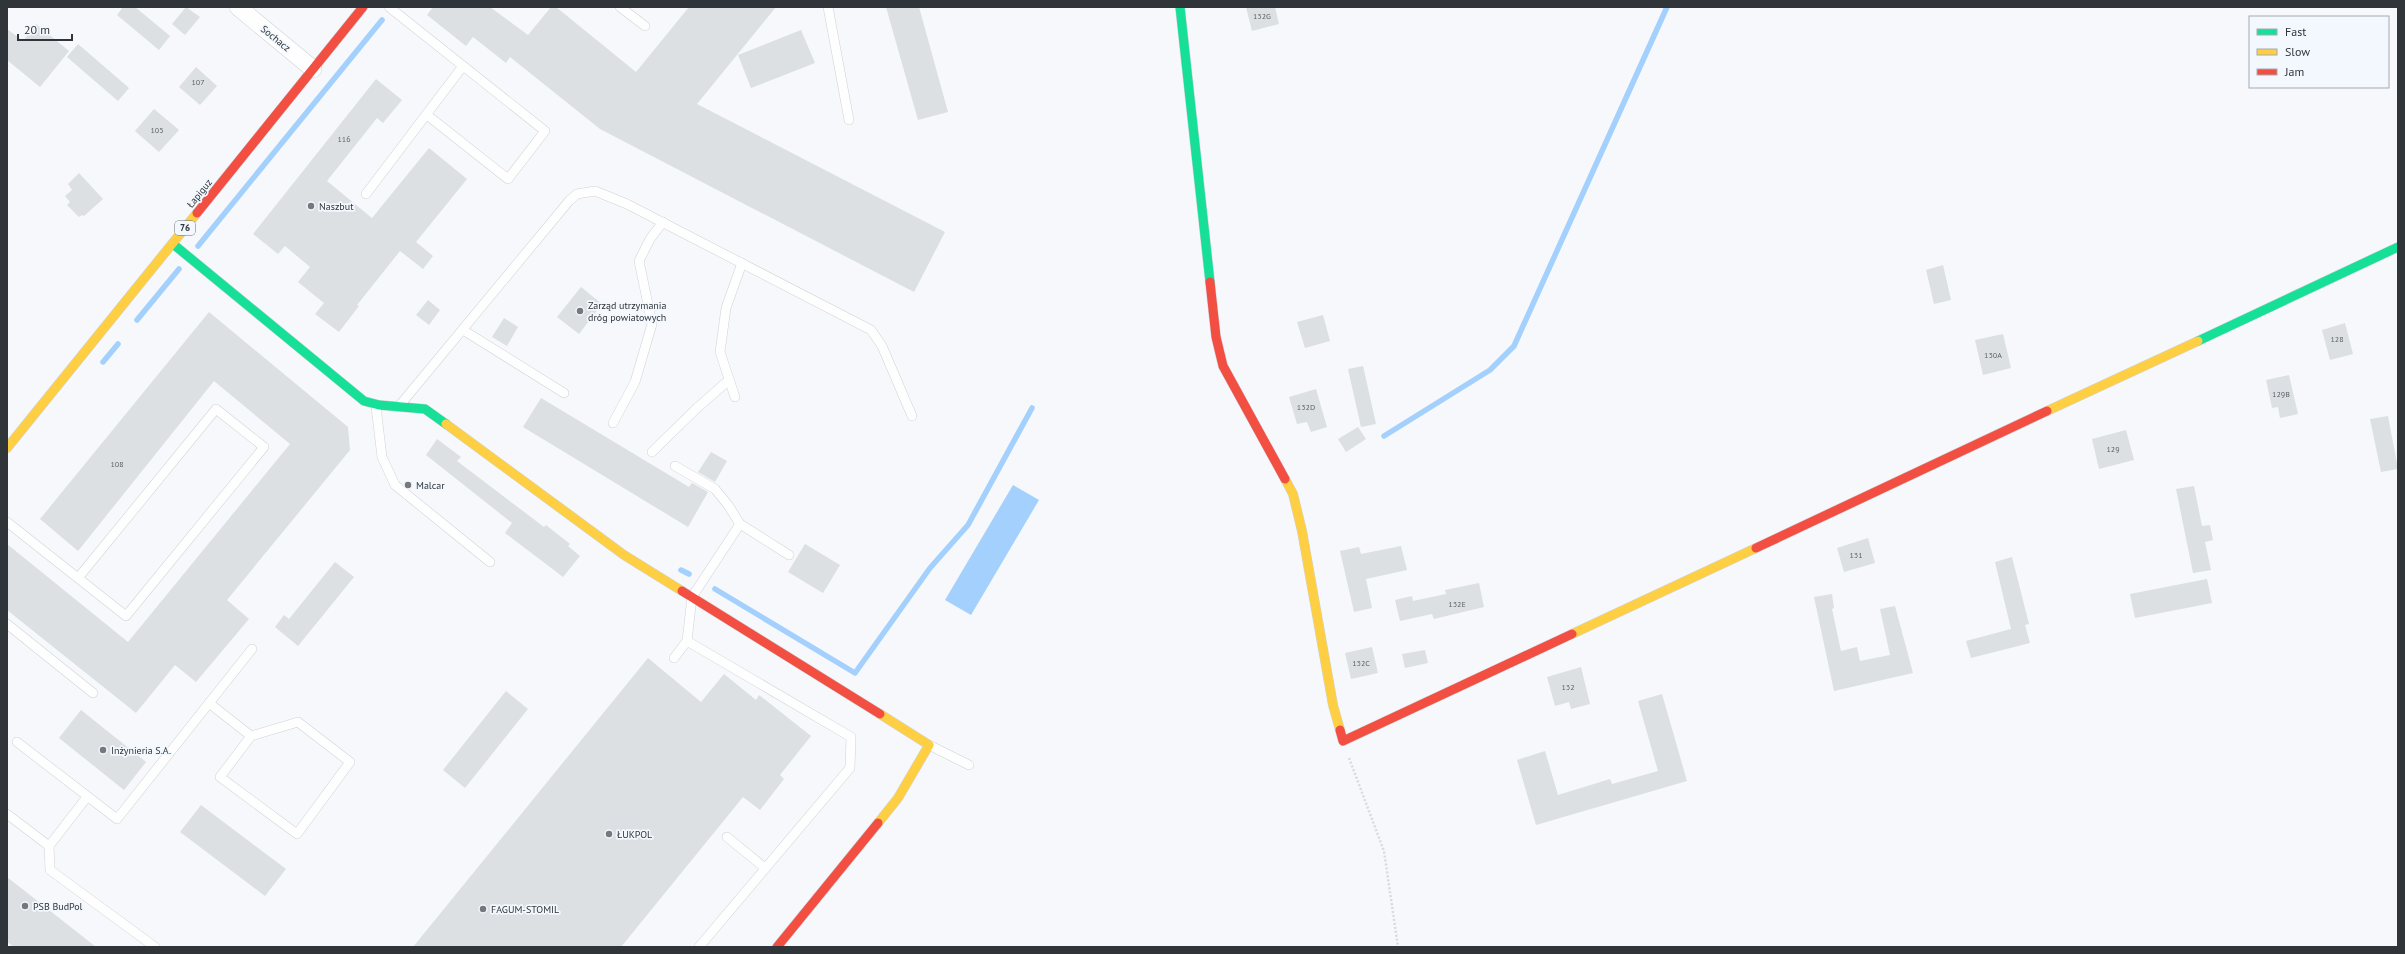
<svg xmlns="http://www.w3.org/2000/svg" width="2405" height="954" viewBox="0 0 2405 954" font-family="'PT Sans',sans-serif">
<rect width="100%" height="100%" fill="#f6f8fb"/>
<path fill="#a3d0fc" d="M1013,485L1039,500L971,615L945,600Z"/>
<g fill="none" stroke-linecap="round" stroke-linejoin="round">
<g stroke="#a3d0fc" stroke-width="5.5">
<path d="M198,246L382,20"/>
<path d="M137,320L179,269"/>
<path d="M103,362L118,344"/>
<path d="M1384,436L1490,370L1514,346L1667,7"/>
<path d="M681,570L689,574"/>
<path d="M715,589L855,673L930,568L968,525L1032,408"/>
</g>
</g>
<g fill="#dce0e3">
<path d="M123,7H135L170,36L159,50L117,15Z"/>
<path d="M186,7L200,17L185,35L172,24Z"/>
<path d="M433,7H490L528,35L551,7H556L636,72L689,7H776L697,104L945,232L914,292L600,129L510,57L506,63L473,37L466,46L427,15Z"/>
<path d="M886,7H919L948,112L918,120Z"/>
<path d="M1246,7H1275L1279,24L1252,31Z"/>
<path d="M36,24L69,51L40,87L7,60V29L23,41Z"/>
<path d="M801,30L815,63L751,88L738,55Z"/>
<path d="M78,44L129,88L118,101L67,57Z"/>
<path d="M196,67L217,86L200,105L179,87Z"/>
<path d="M376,79L402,100L383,123L377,118L327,181L372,218L429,148L467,179L416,242L433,256L423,269L400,251L357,305L359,306L339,332L315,314L324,303L298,282L310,267L285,246L278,254L253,234Z"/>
<path d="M154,109L179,130L159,152L135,131Z"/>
<path d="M79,173L103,199L84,216L82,215L79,217L67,205L70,202L65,196L72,190L68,184Z"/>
<path d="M1943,265L1951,300L1934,304L1926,270Z"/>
<path d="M581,287L602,304L579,334L557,317Z"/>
<path d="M428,300L440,310L429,325L416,315Z"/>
<path d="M209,312L348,427L350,450L227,600L249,619L196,682L175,665L136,713L7,610V544L128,642L290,444L214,381L78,551L40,519Z"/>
<path d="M1323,315L1330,341L1305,348L1297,322Z"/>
<path d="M504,318L518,327L507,346L492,337Z"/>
<path d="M2345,323L2353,354L2330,360L2322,330Z"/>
<path d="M2003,334L2011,368L1983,375L1975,340Z"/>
<path d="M1363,366L1376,424L1361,427L1348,369Z"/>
<path d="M2289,375L2298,414L2280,418L2278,407L2272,408L2266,380Z"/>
<path d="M1316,389L1327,427L1311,432L1307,422L1297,424L1289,397Z"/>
<path d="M541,398L689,487L692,483L708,492L688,527L523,427Z"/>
<path d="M2388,416L2398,469L2381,472L2370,419Z"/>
<path d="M1358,427L1366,439L1346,452L1338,439Z"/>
<path d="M2126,430L2134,460L2099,469L2092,439Z"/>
<path d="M437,439L461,457L457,461L544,527L546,525L570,544L568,546L580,556L563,577L505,533L512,523L426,455Z"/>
<path d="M711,452L727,461L715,482L698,472Z"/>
<path d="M2194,486L2202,526L2210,525L2213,540L2205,542L2211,570L2193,573L2176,489Z"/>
<path d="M1868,538L1875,563L1844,572L1837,548Z"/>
<path d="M805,544L840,565L823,593L788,572Z"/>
<path d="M1401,546L1407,570L1366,579L1372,608L1354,612L1340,551L1359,547L1361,554Z"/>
<path d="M2012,557L2029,624L2025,625L2030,643L1971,658L1966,641L2011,629L1995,562Z"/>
<path d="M335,562L354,577L298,646L275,627L284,615L289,619Z"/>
<path d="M2207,579L2212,603L2135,618L2130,594Z"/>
<path d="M1479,583L1484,607L1434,619L1432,614L1400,621L1395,600L1412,596L1413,601L1446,594L1445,590Z"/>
<path d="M1832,594L1834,608L1832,609L1841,651L1857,647L1860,661L1890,655L1880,609L1895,606L1913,673L1834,691L1814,597Z"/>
<path d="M1372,647L1378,673L1351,679L1345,653Z"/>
<path d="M1425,650L1428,663L1405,668L1402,654Z"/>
<path d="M648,658L701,702L724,674L756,700L759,695L811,736L780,775L784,779L760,810L743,797L621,947H413Z"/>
<path d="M1581,667L1590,704L1571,709L1569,702L1555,706L1547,677Z"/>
<path d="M506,691L528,709L465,788L443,770Z"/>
<path d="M1662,694L1687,781L1536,825L1517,760L1545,751L1558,795L1610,779L1612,784L1658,771L1638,701Z"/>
<path d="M81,710L146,762L124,790L59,738Z"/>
<path d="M201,805L286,869L265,896L180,832Z"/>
<path d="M7,877L96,947H14L7,942Z"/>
</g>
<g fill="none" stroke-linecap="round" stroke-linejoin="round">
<g stroke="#cfd3d7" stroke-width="10">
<g id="lane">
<path d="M389,7L545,131L508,179L427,115"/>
<path d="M620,7L645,26"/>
<path d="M828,7L849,120"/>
<path d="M366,194L463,66"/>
<path d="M463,330L564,393"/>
<path d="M735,397L720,352L726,308L742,263"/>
<path d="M400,405L569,201L577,194L595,191L627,204L871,330L882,346L912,416"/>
<path d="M376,407L382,457L395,485L490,562"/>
<path d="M613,423L635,382L652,324L639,261L650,239L663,222"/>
<path d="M652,452L697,408L729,380"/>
<path d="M675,466L715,489L728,505L740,524L789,555"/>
<path d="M7,522L126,616L264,447L216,409L78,578"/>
<path d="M7,624L93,693"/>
<path d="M687,641L851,737L850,768L699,947"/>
<path d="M674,658L687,641L692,597L740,524"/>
<path d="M209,703L251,736L220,777L297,834L350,762L298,722L251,736"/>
<path d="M17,742L117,819L252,649"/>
<path d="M929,745L969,765"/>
<path d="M7,814L49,846L50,870L155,947"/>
<path d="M727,837L765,868"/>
<path d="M49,846L87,797"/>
</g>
</g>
<g stroke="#cfd3d7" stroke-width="18">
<path id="street" d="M238,7L313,69"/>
</g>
<g stroke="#cfd3d7" stroke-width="10">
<g id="fast">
<path d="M1180,7L1210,282"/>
<path d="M173,244L364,401L379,405L425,409L446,424"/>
<path d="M2198,341L2398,247"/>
</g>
</g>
<g stroke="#cfd3d7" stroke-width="10">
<g id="slow">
<path d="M2047,411L2198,341"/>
<path d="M446,424L624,555L682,591"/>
<path d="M7,448L197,213"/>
<path d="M1285,479L1293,494L1302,531L1333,705L1340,730"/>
<path d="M1572,634L1756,548"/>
<path d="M878,823L898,798L929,745L880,714"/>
</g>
</g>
<g stroke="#cfd3d7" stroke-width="10">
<g id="jam">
<path d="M197,213L363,7"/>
<path d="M1210,282L1216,337L1223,366L1285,479"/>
<path d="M1756,548L2047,411"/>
<path d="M682,591L880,714"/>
<path d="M1340,730L1343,741L1572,634"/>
<path d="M777,947L878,823"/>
</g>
</g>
<path stroke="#d9dadc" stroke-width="2.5" stroke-dasharray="2 2" stroke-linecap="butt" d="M1349,758L1384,851L1398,947"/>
<use href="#lane" stroke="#fefefe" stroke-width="9"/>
<use href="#street" stroke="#fefefe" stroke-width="17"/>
<use href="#fast" stroke="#16e098" stroke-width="9"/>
<use href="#slow" stroke="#ffcf43" stroke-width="9"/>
<use href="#jam" stroke="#f24e42" stroke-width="9"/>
</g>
<g fill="#75797e" stroke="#f3f8fe" stroke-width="1.5">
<circle cx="311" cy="206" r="4"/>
<circle cx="580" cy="311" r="4"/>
<circle cx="408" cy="485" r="4"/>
<circle cx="103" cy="750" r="4"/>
<circle cx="609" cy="834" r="4"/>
<circle cx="25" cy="906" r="4"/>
<circle cx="483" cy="909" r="4"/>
</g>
<g text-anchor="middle" stroke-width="3.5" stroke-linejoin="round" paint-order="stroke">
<g font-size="8" fill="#5e6267">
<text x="1262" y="19">132G</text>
<text x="198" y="85">107</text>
<text x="157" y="133">105</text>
<text x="344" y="142">116</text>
<text x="2337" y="342">128</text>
<text x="1993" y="358">130A</text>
<text x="2281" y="397">129B</text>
<text x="1306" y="410">132D</text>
<text x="2113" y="452">129</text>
<text x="117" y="467">108</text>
<text x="1856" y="558">131</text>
<text x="1457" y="607">132E</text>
<text x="1361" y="666">132C</text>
<text x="1568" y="690">132</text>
</g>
<rect fill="#f3f8fe" stroke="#6a7075" stroke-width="1" x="175" y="221" width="20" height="14" rx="3"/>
<g font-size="9" font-weight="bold" fill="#30353a">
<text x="185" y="231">76</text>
</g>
<g font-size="10" fill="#30353a" stroke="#f3f8fe">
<text transform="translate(276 38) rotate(39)" y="4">Sochacz</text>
<text transform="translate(199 193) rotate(-51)" y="4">Łapiguz</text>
</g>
<g font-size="10" fill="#30353a" stroke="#f3f8fe" text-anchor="start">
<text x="319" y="210">Naszbut</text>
<text x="588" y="309">Zarząd utrzymania<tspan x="588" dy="12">dróg powiatowych</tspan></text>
<text x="416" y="489">Malcar</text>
<text x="111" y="754">Inżynieria S.A.</text>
<text x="617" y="838">ŁUKPOL</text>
<text x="33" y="910">PSB BudPol</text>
<text x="491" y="913">FAGUM-STOMIL</text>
</g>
</g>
<rect width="2405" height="954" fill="none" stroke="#30353a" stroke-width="16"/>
<rect x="2249" y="16" width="140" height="72" fill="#f3f8fe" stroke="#a5aab0"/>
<rect x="2257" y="29" width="20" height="6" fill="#16e098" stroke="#a5aab0"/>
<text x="2285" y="36" font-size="12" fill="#30353a">Fast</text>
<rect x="2257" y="49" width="20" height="6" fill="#ffcf43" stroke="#a5aab0"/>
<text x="2285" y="56" font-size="12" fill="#30353a">Slow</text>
<rect x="2257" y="69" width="20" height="6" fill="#f24e42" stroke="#a5aab0"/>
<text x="2285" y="76" font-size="12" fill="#30353a">Jam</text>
<path d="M18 34v6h54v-6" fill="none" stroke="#30353a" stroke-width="2"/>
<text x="24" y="34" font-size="12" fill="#30353a" stroke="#f3f8fe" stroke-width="3" paint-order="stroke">20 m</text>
</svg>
